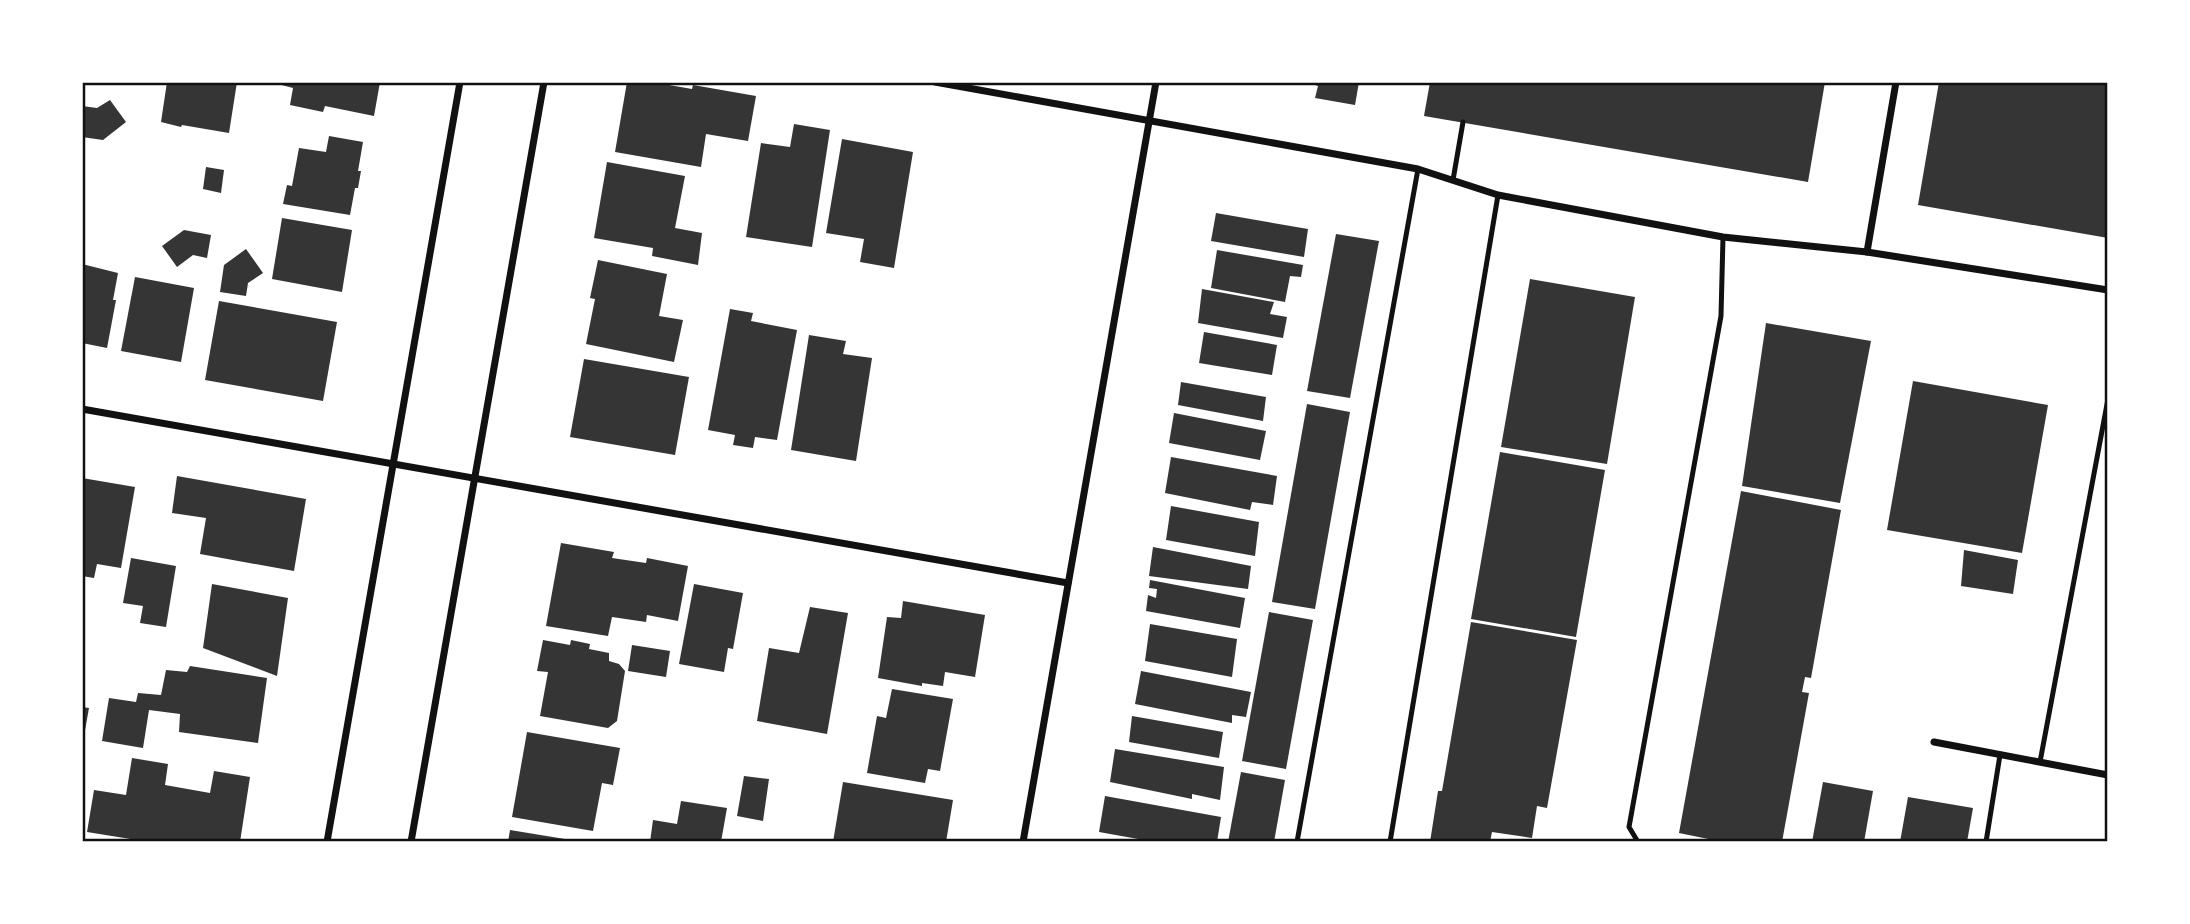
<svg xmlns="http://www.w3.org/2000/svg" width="2190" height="924" viewBox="0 0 2190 924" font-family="Roboto,sans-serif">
<rect width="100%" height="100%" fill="#fff"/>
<g fill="#353535">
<path d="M167,82H237L229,133L182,125L181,127L161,122Z"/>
<path d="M270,82H380L374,116L325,106L323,112L290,105L293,88Z"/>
<path d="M627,82H652L692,89L693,85L756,96L748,141L706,134L701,167L615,152Z"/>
<path d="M1307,82H1359L1355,105L1315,98L1318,86Z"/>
<path d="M1430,82H1825L1808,182L1424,116Z"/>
<path d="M1939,82H2108V238L1918,205Z"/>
<path d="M110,100L126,122L103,140L82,137V106L97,108Z"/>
<path d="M794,124L830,130L812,247L746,237L761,143L790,147Z"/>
<path d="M329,136L363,142L358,171H361L358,188H355L350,215L283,204L287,185L292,186L299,148L326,152Z"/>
<path d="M842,139L913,152L894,268L860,262L864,239L826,233Z"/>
<path d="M607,162L685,176L675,228L702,233L698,265L652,256L653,248L594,238Z"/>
<path d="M206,167L224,170L221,193L203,189Z"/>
<path d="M1216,213L1308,229L1304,257L1211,241Z"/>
<path d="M282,218L352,230L342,292L272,279Z"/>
<path d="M184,230L211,235L207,258L193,255L177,267L162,246Z"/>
<path d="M1336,234L1379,241L1350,398L1307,391Z"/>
<path d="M246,249L263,273L248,283L246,296L220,292L224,265Z"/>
<path d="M1217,250L1303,265L1301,277L1290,276L1285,302L1211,288Z"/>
<path d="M598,260L667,274L659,316L683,320L674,362L586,344L595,299L590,298Z"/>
<path d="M82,264L118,273L113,300H116L107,348L82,343Z"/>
<path d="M135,277L194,288L181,362L121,351Z"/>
<path d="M1530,279L1635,297L1607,464L1501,447Z"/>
<path d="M1202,289L1274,302L1270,314L1287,317L1283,338L1198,323Z"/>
<path d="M219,301L337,322L323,401L205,380Z"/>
<path d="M730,309L753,313L751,321L797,330L777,440L755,437L753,448L733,445L735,435L708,430Z"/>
<path d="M1766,323L1871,341L1840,503L1742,486Z"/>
<path d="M1204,332L1277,345L1272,375L1199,363Z"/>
<path d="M809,335L846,341L843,354L872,358L856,461L791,450Z"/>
<path d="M584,359L689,377L675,455L570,437Z"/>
<path d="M1913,381L2048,405L2022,553L1887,530Z"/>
<path d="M1181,382L1266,397L1263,421L1178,405Z"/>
<path d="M1307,404L1350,412L1315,609L1272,602Z"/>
<path d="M1174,413L1266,431L1260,460L1169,443Z"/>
<path d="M1500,452L1605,470L1576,637L1471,619Z"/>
<path d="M1171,457L1277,476L1273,505L1252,502L1250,510L1165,493Z"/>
<path d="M177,476L306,499L294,571L200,554L206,518L172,513Z"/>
<path d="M82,478L135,487L121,568L97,564L94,578L82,576Z"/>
<path d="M1741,491L1841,510L1811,678L1805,677L1802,692L1809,693L1782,842H1723L1679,833Z"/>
<path d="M1171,506L1259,522L1255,556L1166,540Z"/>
<path d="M561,543L614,552L612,558L646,563L647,558L688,566L678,621L647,615L646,622L612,617L608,636L546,626Z"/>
<path d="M1153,547L1251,566L1248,589L1149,576Z"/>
<path d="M1964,550L2018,560L2013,594L1961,586Z"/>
<path d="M131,558L176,566L166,627L140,623L143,606L123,603Z"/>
<path d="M1150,580L1245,598L1240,628L1146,611L1148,595L1156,598L1157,589L1149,588Z"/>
<path d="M212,584L288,598L277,676L203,648Z"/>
<path d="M694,584L743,593L733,649L728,648L724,672L679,664Z"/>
<path d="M903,601L985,615L975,677L945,672L943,686L922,683V686L878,678L887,617L901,618Z"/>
<path d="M810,607L848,613L827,734L757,721L769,648L799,653Z"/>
<path d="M1269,612L1313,620L1286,769L1242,761Z"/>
<path d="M1471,622L1577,640L1547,808L1537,806L1532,838L1492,832L1490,842H1430L1438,791H1442Z"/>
<path d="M1150,624L1237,639L1232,677L1145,661Z"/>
<path d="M543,640L570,645L571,640L590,644L589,649L609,653V661L619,664L625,671L617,721L608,728L540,716L548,672L537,671Z"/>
<path d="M632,645L670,651L666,677L628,671Z"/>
<path d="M190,666L267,678L258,743L179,732L180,714L149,710L143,748L102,741L109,698L136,702L138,693L161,695L166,670L187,672Z"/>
<path d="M1141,671L1251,692L1246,717L1232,715V723L1135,704Z"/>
<path d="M892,689L953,699L940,771L928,769L925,783L867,773L877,716L886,718Z"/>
<path d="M82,707L89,708L84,736H82Z"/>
<path d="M1132,716L1223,732L1219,758L1129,742Z"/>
<path d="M527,732L620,748L613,785L602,783L593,831L512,817Z"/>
<path d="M1115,749L1224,767L1220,800L1192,794V799L1110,782Z"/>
<path d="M132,758L168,764L165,785L210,793L214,771L250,777L240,842H149L87,832L94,790L126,795Z"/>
<path d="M1241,772L1285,780L1274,842H1228Z"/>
<path d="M744,776L769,779L763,821L737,816Z"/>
<path d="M843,782L953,800L946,842H833Z"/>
<path d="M1823,782L1873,791L1864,842H1812Z"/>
<path d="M1105,796L1221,817L1217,842H1155L1099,832Z"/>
<path d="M1908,797L1973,808L1967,842H1900Z"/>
<path d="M681,801L727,808L721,842H650L653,820L677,824Z"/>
<path d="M510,830L571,840V842H508Z"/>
</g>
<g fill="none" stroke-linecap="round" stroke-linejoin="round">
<g stroke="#111" stroke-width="5">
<path d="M1453,180L1463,122"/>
<path d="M2040,762L2108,399"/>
<path d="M1297,842L1418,169"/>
<path d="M1390,842L1498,195"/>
<path d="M1638,842L1629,827L1721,316L1723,237"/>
<path d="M1986,842L2000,755"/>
</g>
<g stroke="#111" stroke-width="7">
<path d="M935,82L1418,169L1498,195L1723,237L1867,252L2108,290"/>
<path d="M1867,252L1896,82"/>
<path d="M82,409L1068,583"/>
<path d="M1934,742L2108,775"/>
<path d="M327,842L460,82"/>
<path d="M411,842L544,82"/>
<path d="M1023,842L1156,82"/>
</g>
</g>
<rect width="2190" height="924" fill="none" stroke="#ffffff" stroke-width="168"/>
<rect x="84" y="84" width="2022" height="756" fill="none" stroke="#111" stroke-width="2.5"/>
</svg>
